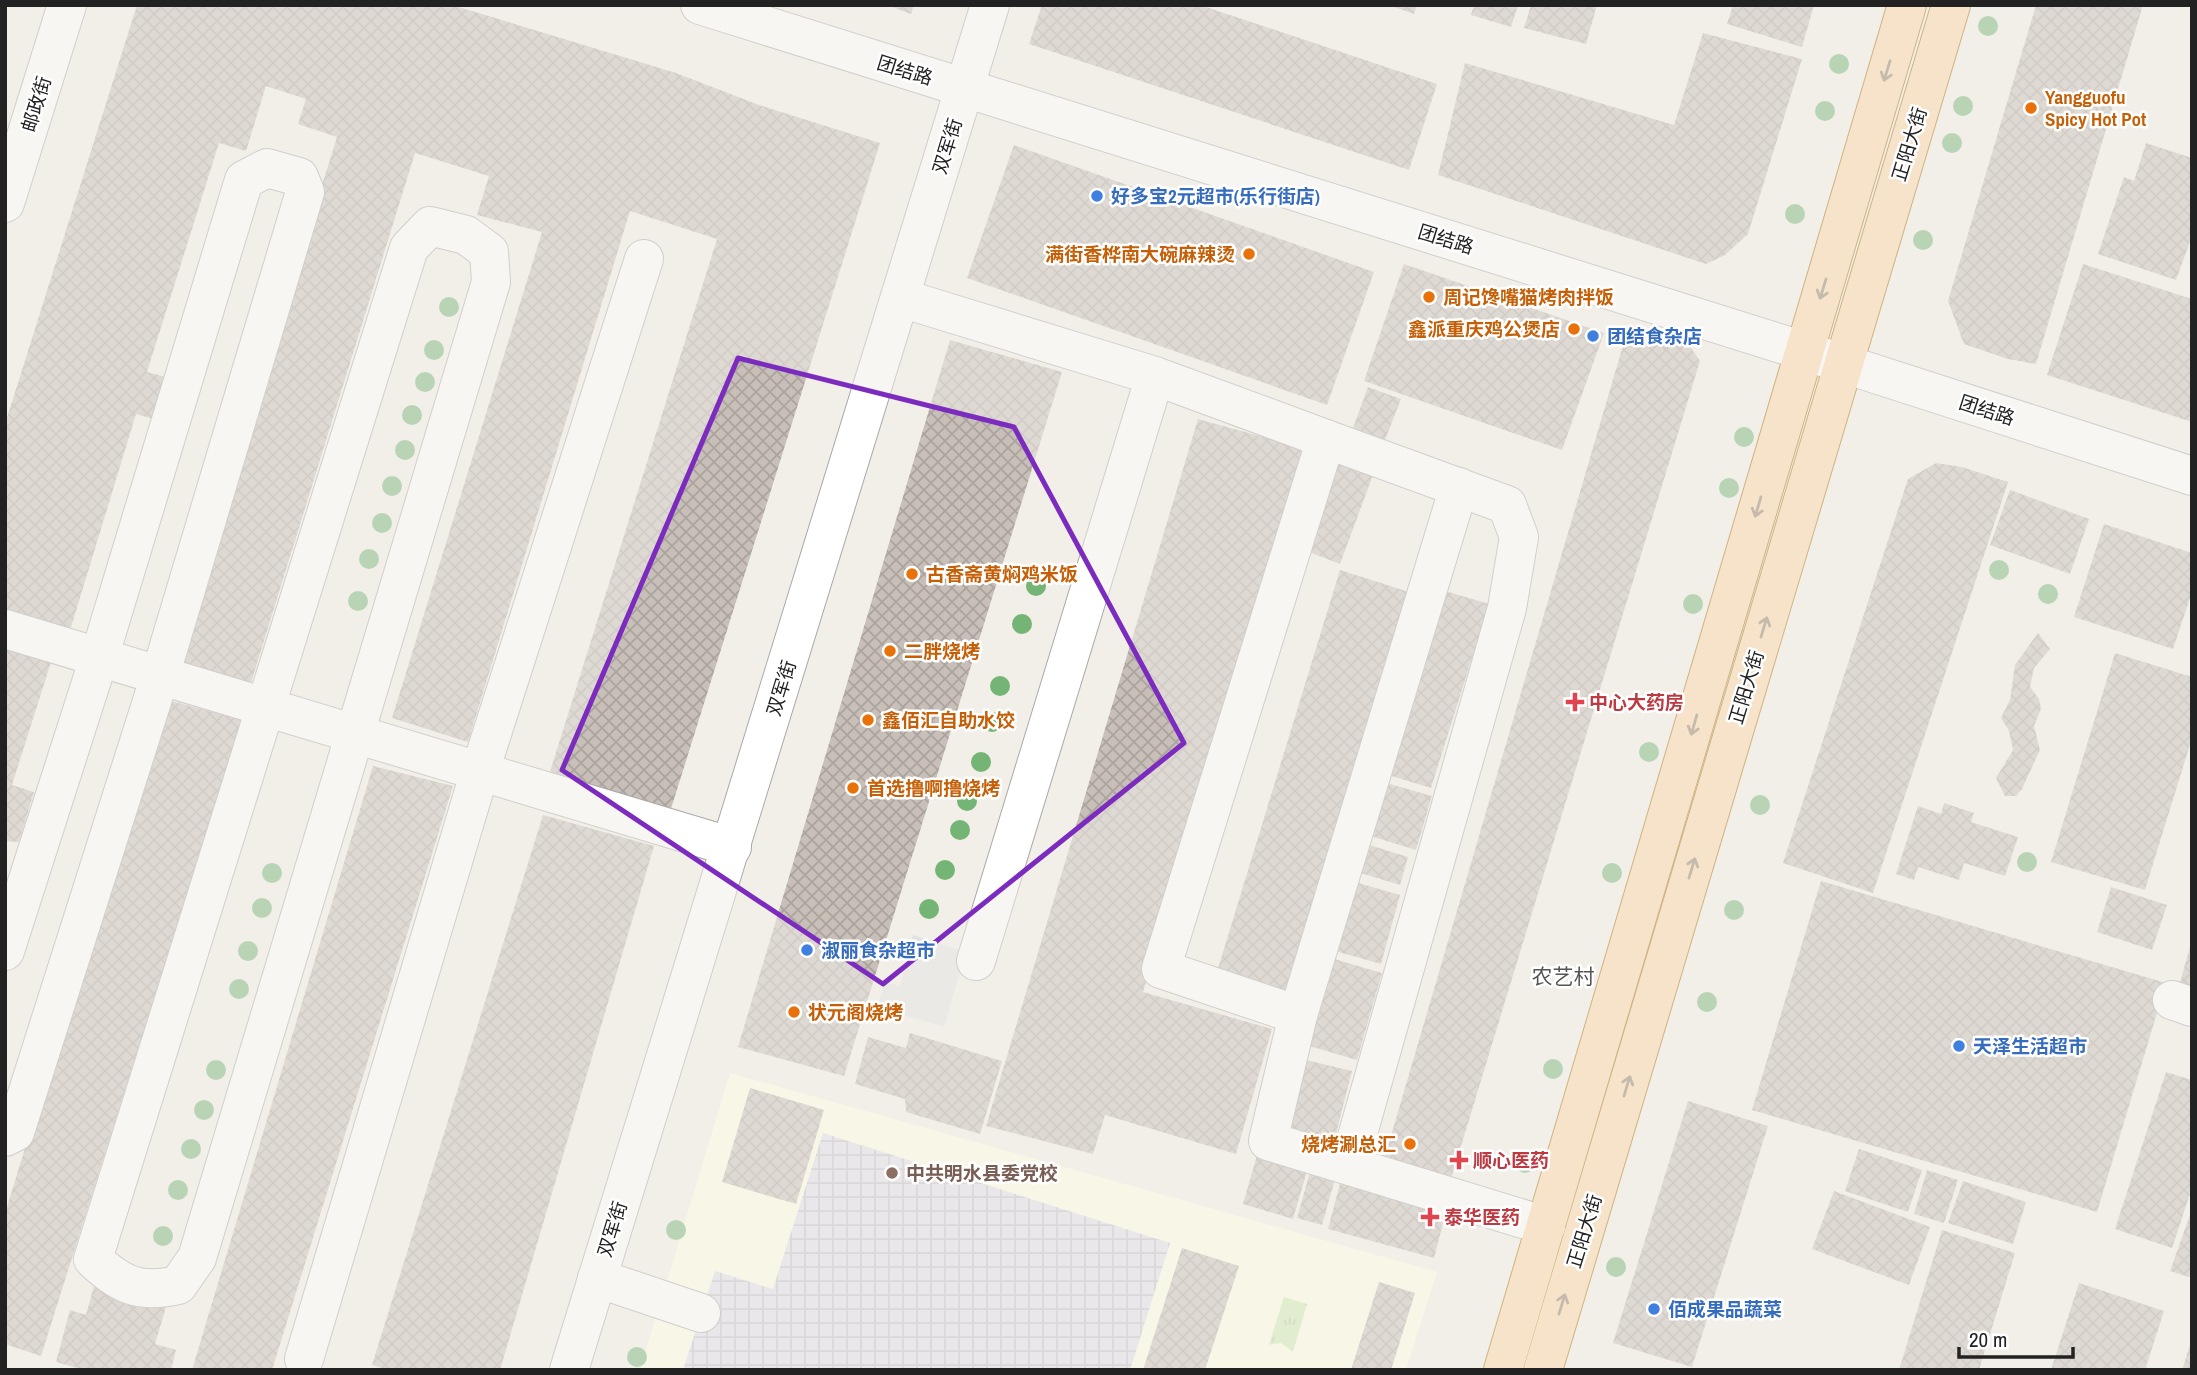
<svg xmlns="http://www.w3.org/2000/svg" width="2197" height="1375" viewBox="0 0 2197 1375" font-family="'Archivo Narrow','Noto Sans SC',sans-serif">
<defs>
<pattern id="grass-tufts" width="24" height="20" patternUnits="userSpaceOnUse" patternTransform="scale(1.75)"><rect width="24" height="20" fill="#cdebb0"/><path d="M3 7l-1-3M5 7V3M7 7l1-3M15 17l-1-3M17 17v-4M19 17l1-3" fill="none" stroke="#b0c997"/></pattern>
<pattern id="plaza-grid" width="8" height="8" patternUnits="userSpaceOnUse" patternTransform="scale(1.75)"><rect width="8" height="8" fill="#dddde8"/><path d="M0 4h8M4 0v8" fill="none" stroke="#bdbdc7"/></pattern>
<pattern id="building-cross-hatch" width="8" height="8" patternUnits="userSpaceOnUse" patternTransform="scale(1.75)"><rect width="8" height="8" fill="#c7bfb8"/><path d="M0 0l8 8M0 8l8-8" fill="none" stroke="#aba49e"/></pattern>
</defs>
<rect width="100%" height="100%" fill="#f2efe9"/>
<path fill="#ffffe5" d="M730,1073L1437,1272L1406,1370H640Z"/>
<path fill="url(#grass-tufts)" d="M1284,1297L1307,1304L1293,1352L1281,1343L1269,1345Z"/>
<path fill="#e2e2e2" d="M913,935L966,952L944,1027L877,1007L885,982L900,986Z"/>
<path fill="url(#plaza-grid)" d="M823,1133L1170,1243L1130,1370H683L715,1271L773,1289Z"/>
<g fill="url(#building-cross-hatch)">
<path d="M137,5H452L676,73L759,105L880,143L669,815L548,778L717,239L630,211L468,742L392,718L542,232L477,215L489,176L415,153L250,686L173,664L337,137L298,124L306,99L266,86L246,151L219,143L147,372L166,377L153,419L136,414L69,634L5,614V424Z"/>
<path d="M887,5H914L911,14Z"/>
<path d="M1042,5H1200L1437,84L1409,170L1029,44Z"/>
<path d="M1388,5H1417L1414,14Z"/>
<path d="M1474,5H1518L1511,27L1471,15Z"/>
<path d="M1531,5H1597L1586,44L1524,28Z"/>
<path d="M1733,5H1814L1802,47L1727,24Z"/>
<path d="M2036,5H2143L2036,364L2008,359L1964,344L1948,301Z"/>
<path d="M1703,33L1802,59L1748,234L1725,255L1706,264L1438,175L1465,63L1674,125Z"/>
<path d="M2146,143L2192,158V236L2176,280L2098,254L2124,177L2134,181Z"/>
<path d="M1014,145L1374,272L1327,405L967,278Z"/>
<path d="M1404,264L1604,333L1562,450L1364,381Z"/>
<path d="M2083,264L2192,299V422L2047,375Z"/>
<path d="M1629,325L1685,339L1700,361L1451,1179L1385,1156Z"/>
<path d="M950,340L1062,372L844,1076L738,1047Z"/>
<path d="M1368,387L1401,399L1385,440L1353,428Z"/>
<path d="M1198,419L1310,450L1143,992L1272,1029L1236,1154L1105,1115L1093,1154L986,1126Z"/>
<path d="M1334,461L1373,475L1340,564L1301,549Z"/>
<path d="M1936,463L1962,467L2008,482L1873,893L1783,863L1908,479Z"/>
<path d="M2010,490L2089,519L2070,574L1990,545Z"/>
<path d="M2104,524L2192,553V592L2173,649L2074,617Z"/>
<path d="M1340,570L1409,592L1284,999L1215,978Z"/>
<path d="M1442,590L1489,604L1431,788L1385,774Z"/>
<path d="M2038,633L2050,649L2034,668L2030,687L2039,699L2041,709L2034,726L2040,750L2022,789L2016,796H2005L1996,778L2013,750L2009,731L2001,718L2010,700L2015,665Z"/>
<path d="M5,644L52,659L12,785L34,792L19,842L5,841Z"/>
<path d="M2115,653L2192,677V738L2145,890L2051,862Z"/>
<path d="M164,699L242,720L41,1356L5,1344V1213Z"/>
<path d="M373,766L453,786L272,1370H192Z"/>
<path d="M1379,781L1432,796L1416,850L1364,834Z"/>
<path d="M1944,803L1974,813L1971,822L2018,837L2005,876L1964,863L1959,880L1918,867L1914,880L1896,874L1918,806L1941,814Z"/>
<path d="M543,815L654,846L500,1370H388L372,1365Z"/>
<path d="M1363,843L1408,857L1400,885L1354,871Z"/>
<path d="M1821,881L2166,983L2097,1212L1752,1110Z"/>
<path d="M1355,882L1400,895L1381,964L1335,951Z"/>
<path d="M2111,887L2167,905L2152,950L2097,932Z"/>
<path d="M2191,943H2192V994L2178,990Z"/>
<path d="M1331,958L1382,973L1357,1060L1306,1045Z"/>
<path d="M910,1033L1002,1061L980,1134L906,1112L905,1099L855,1084L868,1037L906,1048Z"/>
<path d="M1306,1060L1352,1071L1331,1153L1286,1142Z"/>
<path d="M2166,1072L2192,1080V1188L2172,1248L2115,1229Z"/>
<path d="M750,1088L824,1110L796,1204L722,1182Z"/>
<path d="M1688,1101L1768,1126L1692,1367L1613,1343Z"/>
<path d="M1859,1149L1922,1170L1908,1212L1845,1191Z"/>
<path d="M1257,1155L1307,1171L1293,1219L1243,1204Z"/>
<path d="M1927,1170L1958,1180L1944,1223L1914,1214Z"/>
<path d="M1310,1172L1335,1179L1322,1225L1297,1218Z"/>
<path d="M1342,1176L1448,1204L1434,1258L1328,1229Z"/>
<path d="M1963,1181L2026,1202L2013,1244L1948,1223Z"/>
<path d="M1834,1191L1930,1227L1909,1285L1812,1249Z"/>
<path d="M2191,1212H2192V1278L2170,1271Z"/>
<path d="M1942,1230L2015,1253L1979,1370H1899Z"/>
<path d="M1182,1248L1239,1266L1205,1370H1143Z"/>
<path d="M1379,1282L1415,1293L1391,1370H1351Z"/>
<path d="M2079,1283L2164,1311L2145,1370H2051Z"/>
<path d="M94,1286L166,1307L155,1344L176,1350L171,1370H84L56,1362L70,1310L86,1315Z"/>
<path d="M2191,1342L2192,1370H2182Z"/>
</g>
<g fill="none" stroke-linecap="round" stroke-linejoin="round">
<g stroke="#a9a9a9" stroke-width="40">
<g id="minor">
<path d="M700,5L1804,351L2192,476"/>
<path d="M5,203L67,5"/>
<path d="M430,226L466,235L489,252L491,282L197,1258L178,1285C140,1294 120,1285 93,1259L409,248Z"/>
<path d="M901,298L1155,376L1326,439L1161,969L1298,1015L1268,1141L1546,1226"/>
<path d="M1326,439L1507,505L1519,537L1507,608L1349,1165"/>
<path d="M5,629L732,847"/>
<path d="M5,951L99,658L244,180L267,168L299,177L305,192L160,676L15,1132L5,1137"/>
<path d="M976,961L1155,376"/>
<path d="M2172,1000L2192,1007"/>
<path d="M1298,1015L1459,487"/>
<path d="M597,1278L701,1313"/>
<path d="M304,1359L480,771L644,259"/>
<path d="M569,1370L990,5"/>
</g>
</g>
<g stroke="#a06b00" stroke-width="40">
<g id="major">
<path d="M1503,1370L1907,5"/>
<path d="M1543,1370L1951,5"/>
</g>
</g>
<use href="#minor" stroke="#fff" stroke-width="38"/>
<use href="#major" stroke="#fcd6a4" stroke-width="38"/>
</g>
<g fill="#74b475">
<circle cx="1988" cy="26" r="10"/>
<circle cx="1839" cy="64" r="10"/>
<circle cx="1963" cy="106" r="10"/>
<circle cx="1825" cy="111" r="10"/>
<circle cx="1952" cy="143" r="10"/>
<circle cx="1795" cy="214" r="10"/>
<circle cx="1923" cy="240" r="10"/>
<circle cx="449" cy="307" r="10"/>
<circle cx="434" cy="350" r="10"/>
<circle cx="425" cy="382" r="10"/>
<circle cx="412" cy="415" r="10"/>
<circle cx="1744" cy="437" r="10"/>
<circle cx="405" cy="450" r="10"/>
<circle cx="392" cy="486" r="10"/>
<circle cx="1729" cy="488" r="10"/>
<circle cx="382" cy="523" r="10"/>
<circle cx="369" cy="559" r="10"/>
<circle cx="1999" cy="570" r="10"/>
<circle cx="1036" cy="586" r="10"/>
<circle cx="2048" cy="594" r="10"/>
<circle cx="358" cy="601" r="10"/>
<circle cx="1693" cy="604" r="10"/>
<circle cx="1022" cy="624" r="10"/>
<circle cx="1000" cy="686" r="10"/>
<circle cx="992" cy="722" r="10"/>
<circle cx="1649" cy="752" r="10"/>
<circle cx="981" cy="762" r="10"/>
<circle cx="967" cy="801" r="10"/>
<circle cx="1760" cy="805" r="10"/>
<circle cx="960" cy="830" r="10"/>
<circle cx="2027" cy="862" r="10"/>
<circle cx="945" cy="870" r="10"/>
<circle cx="272" cy="873" r="10"/>
<circle cx="1612" cy="873" r="10"/>
<circle cx="262" cy="908" r="10"/>
<circle cx="929" cy="909" r="10"/>
<circle cx="1734" cy="910" r="10"/>
<circle cx="248" cy="951" r="10"/>
<circle cx="239" cy="989" r="10"/>
<circle cx="1707" cy="1002" r="10"/>
<circle cx="1553" cy="1069" r="10"/>
<circle cx="216" cy="1070" r="10"/>
<circle cx="204" cy="1110" r="10"/>
<circle cx="191" cy="1149" r="10"/>
<circle cx="1525" cy="1163" r="10"/>
<circle cx="178" cy="1190" r="10"/>
<circle cx="676" cy="1230" r="10"/>
<circle cx="163" cy="1236" r="10"/>
<circle cx="1616" cy="1267" r="10"/>
<circle cx="637" cy="1357" r="10"/>
</g>
<defs><path id="oneway-shaft" d="M-6 0H5M1.5-3L5.5 0L1.5 3" fill="none" stroke-width="1.6" stroke-linecap="round" stroke-linejoin="round" transform="scale(1.75)"/></defs>
<g stroke="#8f7c63">
<use href="#oneway-shaft" transform="translate(1887 71) rotate(107)"/>
<use href="#oneway-shaft" transform="translate(1823 289) rotate(107)"/>
<use href="#oneway-shaft" transform="translate(1758 507) rotate(106)"/>
<use href="#oneway-shaft" transform="translate(1764 627) rotate(-73)"/>
<use href="#oneway-shaft" transform="translate(1694 725) rotate(106)"/>
<use href="#oneway-shaft" transform="translate(1692 868) rotate(-73)"/>
<use href="#oneway-shaft" transform="translate(1627 1086) rotate(-73)"/>
<use href="#oneway-shaft" transform="translate(1562 1304) rotate(-73)"/>
</g>
<path d="M0 0H2197V1375H0ZM738,358L1014,427L1184,743L883,984L562,770Z" fill="#f2efe9" fill-opacity=".55" fill-rule="evenodd"/>
<path fill="none" stroke="#7b2cbf" stroke-width="5" stroke-linejoin="round" d="M738,358L1014,427L1184,743L883,984L562,770Z"/>
<g fill="#e8710a" stroke="#fff" stroke-width="2.5">
<circle cx="2031" cy="108" r="7"/>
<circle cx="1249" cy="254" r="7"/>
<circle cx="1429" cy="297" r="7"/>
<circle cx="1574" cy="329" r="7"/>
<circle cx="912" cy="574" r="7"/>
<circle cx="890" cy="651" r="7"/>
<circle cx="868" cy="720" r="7"/>
<circle cx="853" cy="788" r="7"/>
<circle cx="794" cy="1012" r="7"/>
<circle cx="1410" cy="1144" r="7"/>
</g>
<g fill="#3f7fe0" stroke="#fff" stroke-width="2.5">
<circle cx="1097" cy="196" r="7"/>
<circle cx="1593" cy="336" r="7"/>
<circle cx="807" cy="950" r="7"/>
<circle cx="1959" cy="1046" r="7"/>
<circle cx="1654" cy="1309" r="7"/>
</g>
<g fill="#e0444e" stroke="#fff" stroke-width="2.5">
<path d="M1571.5 691.5h7v7h7v7h-7v7h-7v-7h-7v-7h7z"/>
<path d="M1455.5 1149.5h7v7h7v7h-7v7h-7v-7h-7v-7h7z"/>
<path d="M1426.5 1206.5h7v7h7v7h-7v7h-7v-7h-7v-7h7z"/>
</g>
<circle fill="#8d6e63" stroke="#fff" stroke-width="2.5" cx="892" cy="1173" r="7"/>
<g text-anchor="middle" stroke-width="5" stroke-linejoin="round" paint-order="stroke">
<g font-size="19" fill="#222" stroke="#fff">
<text transform="translate(905 70) rotate(17)" y="7">团结路</text>
<text transform="translate(36 104) rotate(-73)" y="7">邮政街</text>
<text transform="translate(1909 144) rotate(-73)" y="7">正阳大街</text>
<text transform="translate(947 146) rotate(-73)" y="7">双军街</text>
<text transform="translate(1446 239) rotate(17)" y="7">团结路</text>
<text transform="translate(1987 410) rotate(18)" y="7">团结路</text>
<text transform="translate(1746 687) rotate(-73)" y="7">正阳大街</text>
<text transform="translate(781 688) rotate(-73)" y="7">双军街</text>
<text transform="translate(612 1229) rotate(-73)" y="7">双军街</text>
<text transform="translate(1584 1231) rotate(-73)" y="7">正阳大街</text>
</g>
<g font-size="19" font-weight="bold" fill="#c56008" stroke="#fff" text-anchor="start">
<text x="2045" y="104">Yangguofu<tspan x="2045" dy="22">Spicy Hot Pot</tspan></text>
<text x="1235" y="261" text-anchor="end">满街香桦南大碗麻辣烫</text>
<text x="1443" y="304">周记馋嘴猫烤肉拌饭</text>
<text x="1560" y="336" text-anchor="end">鑫派重庆鸡公煲店</text>
<text x="926" y="581">古香斋黄焖鸡米饭</text>
<text x="904" y="658">二胖烧烤</text>
<text x="882" y="727">鑫佰汇自助水饺</text>
<text x="867" y="795">首选撸啊撸烧烤</text>
<text x="808" y="1019">状元阁烧烤</text>
<text x="1396" y="1151" text-anchor="end">烧烤涮总汇</text>
</g>
<g font-size="19" font-weight="bold" fill="#366cbe" stroke="#fff" text-anchor="start">
<text x="1111" y="203">好多宝2元超市(乐行街店)</text>
<text x="1607" y="343">团结食杂店</text>
<text x="821" y="957">淑丽食杂超市</text>
<text x="1973" y="1053">天泽生活超市</text>
<text x="1668" y="1316">佰成果品蔬菜</text>
</g>
<g font-size="19" font-weight="bold" fill="#be3a42" stroke="#fff" text-anchor="start">
<text x="1589" y="709">中心大药房</text>
<text x="1473" y="1167">顺心医药</text>
<text x="1444" y="1224">泰华医药</text>
</g>
<g font-size="19" font-weight="bold" fill="#785e54" stroke="#fff" text-anchor="start">
<text x="906" y="1180">中共明水县委党校</text>
</g>
<g font-size="21" fill="#555" stroke="#fff">
<text x="1563" y="984">农艺村</text>
</g>
</g>
<rect width="2197" height="1375" fill="none" stroke="#222222" stroke-width="14"/>
<path d="M1959 1347v10h114v-10" fill="none" stroke="#222222" stroke-width="3.5"/>
<text x="1969" y="1347" font-size="21" fill="#222222" stroke="#ffffff" stroke-width="5" paint-order="stroke">20 m</text>
</svg>
